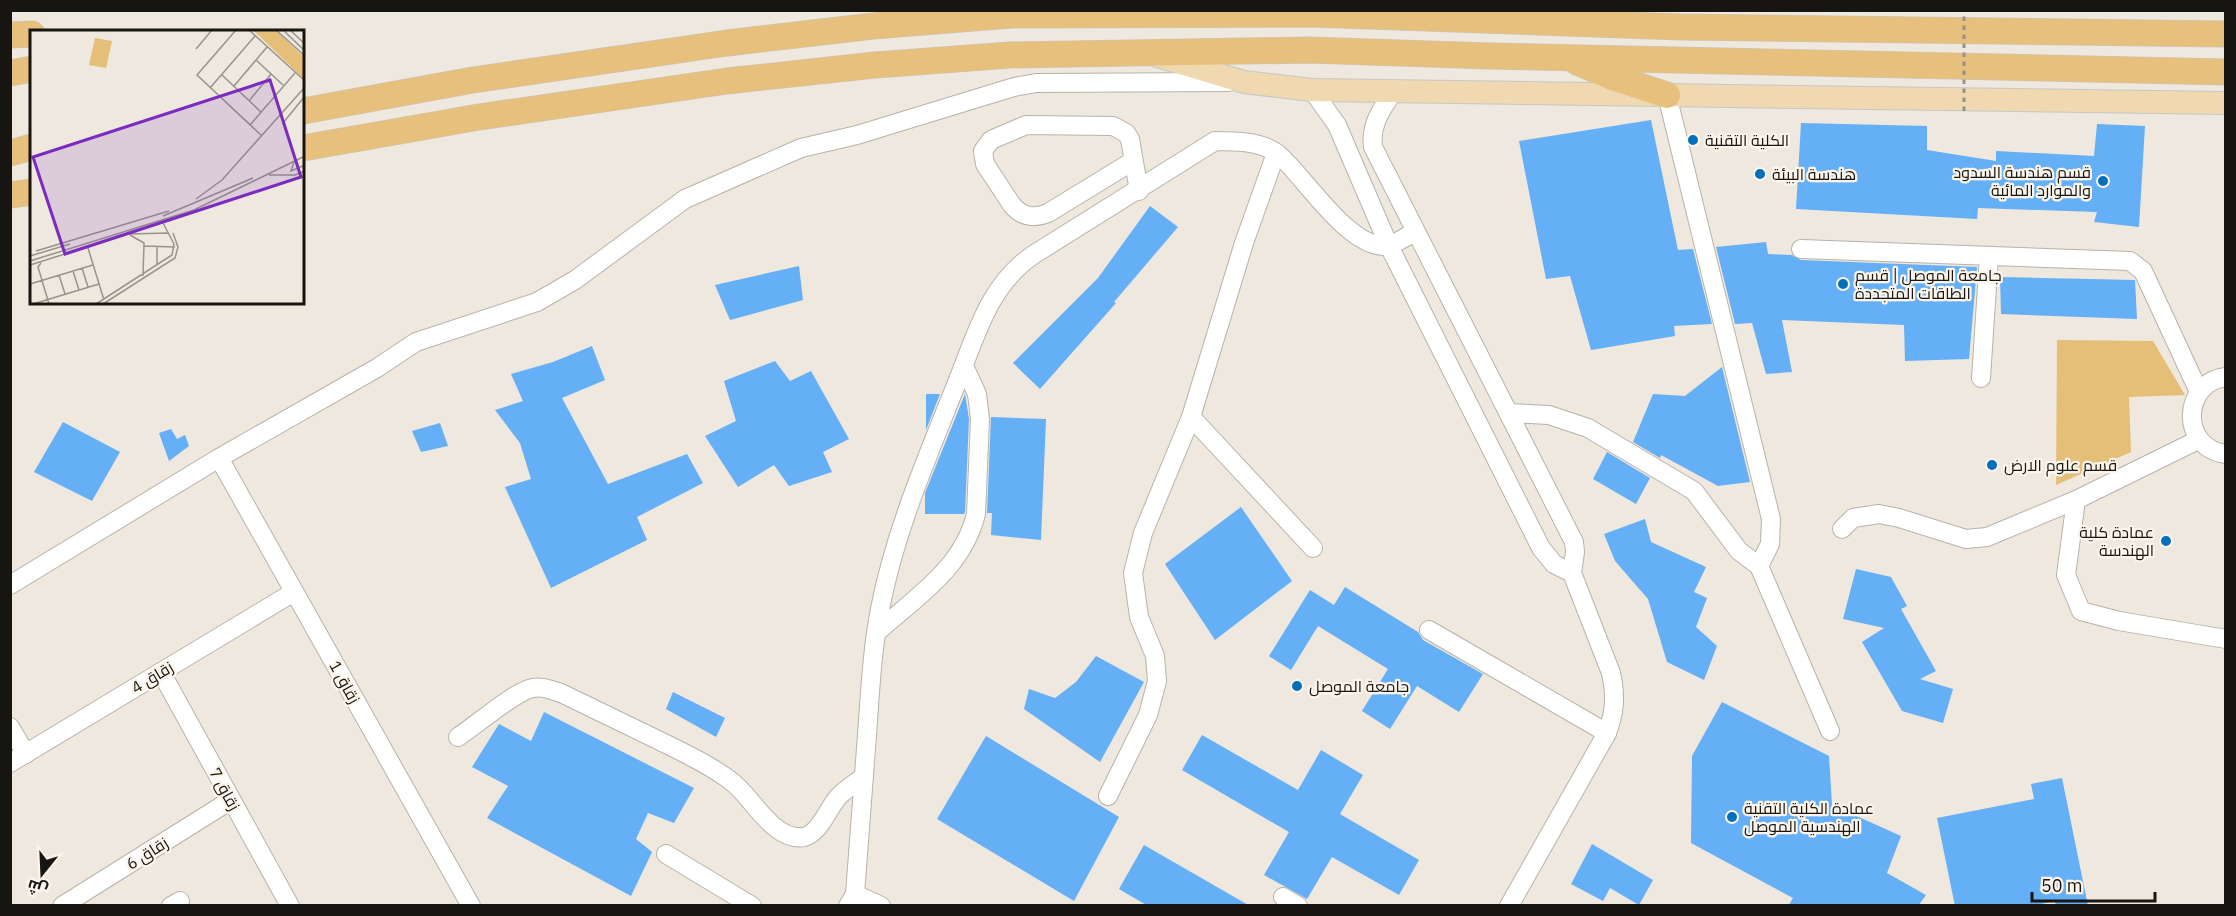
<svg xmlns="http://www.w3.org/2000/svg" width="2236" height="916" viewBox="0 0 2236 916" font-family="'IBM Plex Sans',Cairo,sans-serif">
<rect width="100%" height="100%" fill="#eee8de"/>
<path fill="#e5be78" d="M2057,340L2153,341L2185,395L2129,397L2131,452L2056,485Z"/>
<g fill="#64aff6">
<path d="M1651,120L1678,250L1693,249L1712,324L1674,326L1675,336L1591,350L1570,276L1546,279L1519,141Z"/>
<path d="M1801,123L1927,126V150L1996,161V151L2094,156L2097,124L2145,126L2139,227L2094,222L2097,212L1978,208L1977,219L1796,209Z"/>
<path d="M1150,206L1178,227L1114,302L1116,303L1040,389L1013,363L1098,278Z"/>
<path d="M1766,242L1768,254L1792,255L1801,260L1977,267L1969,359L1905,361L1904,325L1782,320L1792,372L1766,374L1752,323L1735,324L1716,247Z"/>
<path d="M799,266L803,300L730,320L715,285Z"/>
<path d="M2000,277L2135,280L2137,319L2001,314Z"/>
<path d="M592,346L605,380L562,398L608,484L687,454L703,483L637,517L647,540L551,588L505,487L531,479L520,443L495,410L523,401L511,374L553,362Z"/>
<path d="M775,361L790,381L811,371L849,439L823,452L832,472L789,486L774,465L738,487L705,436L736,421L724,381Z"/>
<path d="M1722,367L1750,482L1718,486L1661,455L1660,458L1633,442L1653,394L1685,396Z"/>
<path d="M926,394H940L926,430Z"/>
<path d="M965,394L969,419L965,512L964,514H925V493Z"/>
<path d="M991,417L1046,419L1041,540L991,535L992,513H987Z"/>
<path d="M63,422L120,452L92,501L34,472Z"/>
<path d="M440,423L448,446L421,452L412,431Z"/>
<path d="M171,429L177,439L185,435L189,446L169,461L159,433Z"/>
<path d="M1607,452L1650,478L1636,504L1593,479Z"/>
<path d="M1241,507L1292,581L1215,640L1165,564Z"/>
<path d="M1645,519L1651,542L1706,567L1694,592L1707,598L1696,627L1717,646L1704,680L1667,662L1648,599L1615,561L1604,534Z"/>
<path d="M1856,569L1891,577L1907,606L1901,609L1936,671L1920,679L1953,689L1943,723L1902,711L1862,642L1884,628L1843,619Z"/>
<path d="M1345,587L1418,632L1423,640L1483,674L1459,712L1417,686L1390,729L1362,711L1388,669L1318,626L1291,670L1269,656L1310,590L1334,605Z"/>
<path d="M1096,656L1144,682L1100,762L1024,709L1029,689L1055,698L1076,682Z"/>
<path d="M673,692L725,718L716,737L666,709Z"/>
<path d="M1722,702L1829,756L1832,805L1901,836L1887,873L1926,895L1918,906H1788L1793,898L1691,843L1692,756Z"/>
<path d="M544,712L694,788L674,823L648,813L636,839L652,852L631,896L487,818L508,786L472,767L499,724L531,741Z"/>
<path d="M1202,735L1298,790L1321,750L1363,775L1340,814L1419,860L1399,895L1332,857L1307,899L1264,875L1289,832L1182,770Z"/>
<path d="M986,736L1119,817L1074,901L937,819Z"/>
<path d="M2062,778L2088,906H2056L2055,901L2032,906H1955L1937,818L2034,799L2031,784Z"/>
<path d="M1592,844L1653,880L1639,905L1610,888L1603,901L1571,884Z"/>
<path d="M1144,845L1250,906H1148L1119,889Z"/>
</g>
<g fill="none" stroke-linecap="round" stroke-linejoin="round">
<g stroke="#b8b3a9" stroke-width="20">
<g id="minor">
<path d="M1312,90L1337,125L1389,246L1541,548L1554,564L1572,573"/>
<path d="M1393,92C1381,110 1370,125 1373,147L1574,542L1575,552L1572,573L1611,673C1616,695 1615,712 1607,733L1509,906"/>
<path d="M1667,95L1771,519L1770,544L1759,566"/>
<path d="M1133,161L1048,213C1033,219 1022,217 1012,205L985,164L983,151L991,140L1026,125L1113,126L1126,133L1130,139L1139,191"/>
<path d="M1801,249L2130,261L2143,271L2199,392"/>
<path d="M2226,377C2182,382 2179,448 2226,454"/>
<path d="M1981,378L1989,256"/>
<path d="M1509,413L1549,415L1588,428L1694,491L1739,551L1759,566L1830,731"/>
<path d="M1191,417L1313,548"/>
<path d="M2198,440L2076,500L2066,575L2081,611L2119,621L2226,639"/>
<path d="M219,458L471,906"/>
<path d="M1842,529L1853,518L1879,514L1899,518L1966,539L1987,537L2076,500"/>
<path d="M10,585L219,458L377,368L416,342L537,302L575,280L685,199L801,148L857,135L1014,87L1036,83L1229,82"/>
<path d="M1429,630L1607,733"/>
<path d="M877,632C916,597 963,568 976,514L980,419L977,394L964,366"/>
<path d="M161,672L290,906"/>
<path d="M10,727L26,754"/>
<path d="M458,737C476,725 511,695 529,689C540,685 551,690 561,693C594,709 627,725 660,741C684,753 710,765 731,781C753,797 773,842 804,837C820,833 828,808 839,796C846,789 856,783 864,776"/>
<path d="M10,763L294,592"/>
<path d="M1108,796L1148,715L1157,681L1155,656L1139,617L1133,573L1143,533L1191,417L1244,243L1276,153"/>
<path d="M666,854L752,906"/>
<path d="M855,894L881,906"/>
<path d="M1283,897L1298,906"/>
<path d="M62,906L231,800"/>
<path d="M171,906L180,901"/>
<path d="M848,906L855,894C859,841 863,788 867,735C870,694 872,650 880,609C895,531 927,458 956,385C976,336 988,286 1033,255L1215,141C1235,141 1261,141 1278,154C1305,177 1348,248 1386,246C1395,245 1406,236 1415,232"/>
</g>
</g>
<g stroke="#c7c7c6" stroke-width="24">
<path id="major" d="M1154,55L1244,82L1312,90L2226,103"/>
</g>
<g stroke="#c7c7c6" stroke-width="27">
<g id="highway">
<path d="M10,35L32,34"/>
<path d="M1577,62L1615,78L1667,95"/>
<path d="M10,73L32,69"/>
<path d="M303,111L473,80L727,43L873,26L1011,15L1312,14L1681,27L2226,34"/>
<path d="M303,148L479,117L727,81L875,65L1010,55L1309,50L1490,56L2226,72"/>
<path d="M10,153L32,147"/>
<path d="M10,195L32,192"/>
</g>
</g>
<use href="#minor" stroke="#fff" stroke-width="18"/>
<use href="#major" stroke="#f0d9b0" stroke-width="22"/>
<use href="#highway" stroke="#e6c07c" stroke-width="26"/>
<path stroke="#96918a" stroke-width="3" stroke-dasharray="4.5 4.5" stroke-linecap="butt" d="M1964,111V10"/>
</g>
<g fill="#046fba" stroke="#fbf5eb" stroke-width="2">
<circle cx="1693" cy="140" r="6"/>
<circle cx="1760" cy="174" r="6"/>
<circle cx="2103" cy="181" r="6"/>
<circle cx="1843" cy="284" r="6"/>
<circle cx="1992" cy="465" r="6"/>
<circle cx="2166" cy="541" r="6"/>
<circle cx="1297" cy="686" r="6"/>
<circle cx="1732" cy="817" r="6"/>
</g>
<g text-anchor="middle" stroke-width="4.5" stroke-linejoin="round" paint-order="stroke">
<g font-size="16" fill="#171511" stroke="#fbf5eb" text-anchor="start">
<text x="1705" y="146">الكلية التقنية</text>
<text x="2091" y="178" text-anchor="end">قسم هندسة السدود<tspan x="2091" dy="18">والموارد المائية</tspan></text>
<text x="1772" y="180">هندسة البيئة</text>
<text x="1855" y="281">جامعة الموصل | قسم<tspan x="1855" dy="18">الطاقات المتجددة</tspan></text>
<text x="2004" y="471">قسم علوم الارض</text>
<text x="2154" y="538" text-anchor="end">عمادة كلية<tspan x="2154" dy="18">الهندسة</tspan></text>
<text x="1309" y="692">جامعة الموصل</text>
<text x="1744" y="814">عمادة الكلية التقنية<tspan x="1744" dy="18">الهندسية الموصل</tspan></text>
</g>
<g font-size="16" fill="#171511" stroke="#fbf5eb">
<text transform="translate(152 677) rotate(-31)" y="6">زقاق 4</text>
<text transform="translate(345 682) rotate(61)" y="6">زقاق 1</text>
<text transform="translate(225 789) rotate(61)" y="6">زقاق 7</text>
<text transform="translate(147 853) rotate(-32)" y="6">زقاق 6</text>
</g>
</g>
<g transform="translate(30 30)">
<rect width="274" height="274" fill="#eee8de"/>
<path d="M223,0H245L274,27V49ZM65,8L82,11L76,38L59,35Z" fill="#e5be78"/>
<path fill="none" stroke="#98948c" stroke-width="1.5" d="M206,0L167,45L232,106M219,0L275,51M246,0L275,26M253,0L275,21M260,0L275,14M166,19L182,0M226,30L253,55M192,45L231,82M204,56L237,17M180,58L225,6M219,71L241,44M253,93L275,66M220,95L265,43M264,132L261,141L275,135M239,145H265L275,141M166,169L192,150L275,57M133,186L223,148M100,205L114,213L113,246M114,216L145,217M127,216V235M58,218L74,270M6,221L139,181M0,226L40,214M0,231L164,180L275,126M11,233L8,237L19,274M0,235L98,204L139,203M52,238L58,257M43,241L49,260M29,245L35,264M0,254L63,235M3,274L69,254M66,274L142,225L144,214L132,191M73,274L145,228L148,217L143,203"/>
<path fill="#7b2cbf" fill-opacity="0.15" stroke="#7b2cbf" stroke-width="3" d="M240,50L271,147L35,224L3,127Z"/>
<rect width="274" height="274" fill="none" stroke="#171511" stroke-width="3"/>
</g>
<rect width="2236" height="916" fill="none" stroke="#171511" stroke-width="24"/>
<g transform="translate(42 874) rotate(198)" stroke="#fbf5eb" stroke-width="4.5" paint-order="stroke">
<path d="M0-4.5L10 22L0 15L-10 22Z" fill="#171511"/>
<text y="-9" font-size="16" font-weight="bold" text-anchor="middle" fill="#171511">ش</text>
</g>
<path d="M2032 892v9h123v-9" fill="none" stroke="#171511" stroke-width="3"/>
<text x="2041" y="892" font-size="18" fill="#171511" stroke="#fbf5eb" stroke-width="4.5" paint-order="stroke">50 m</text>
</svg>
